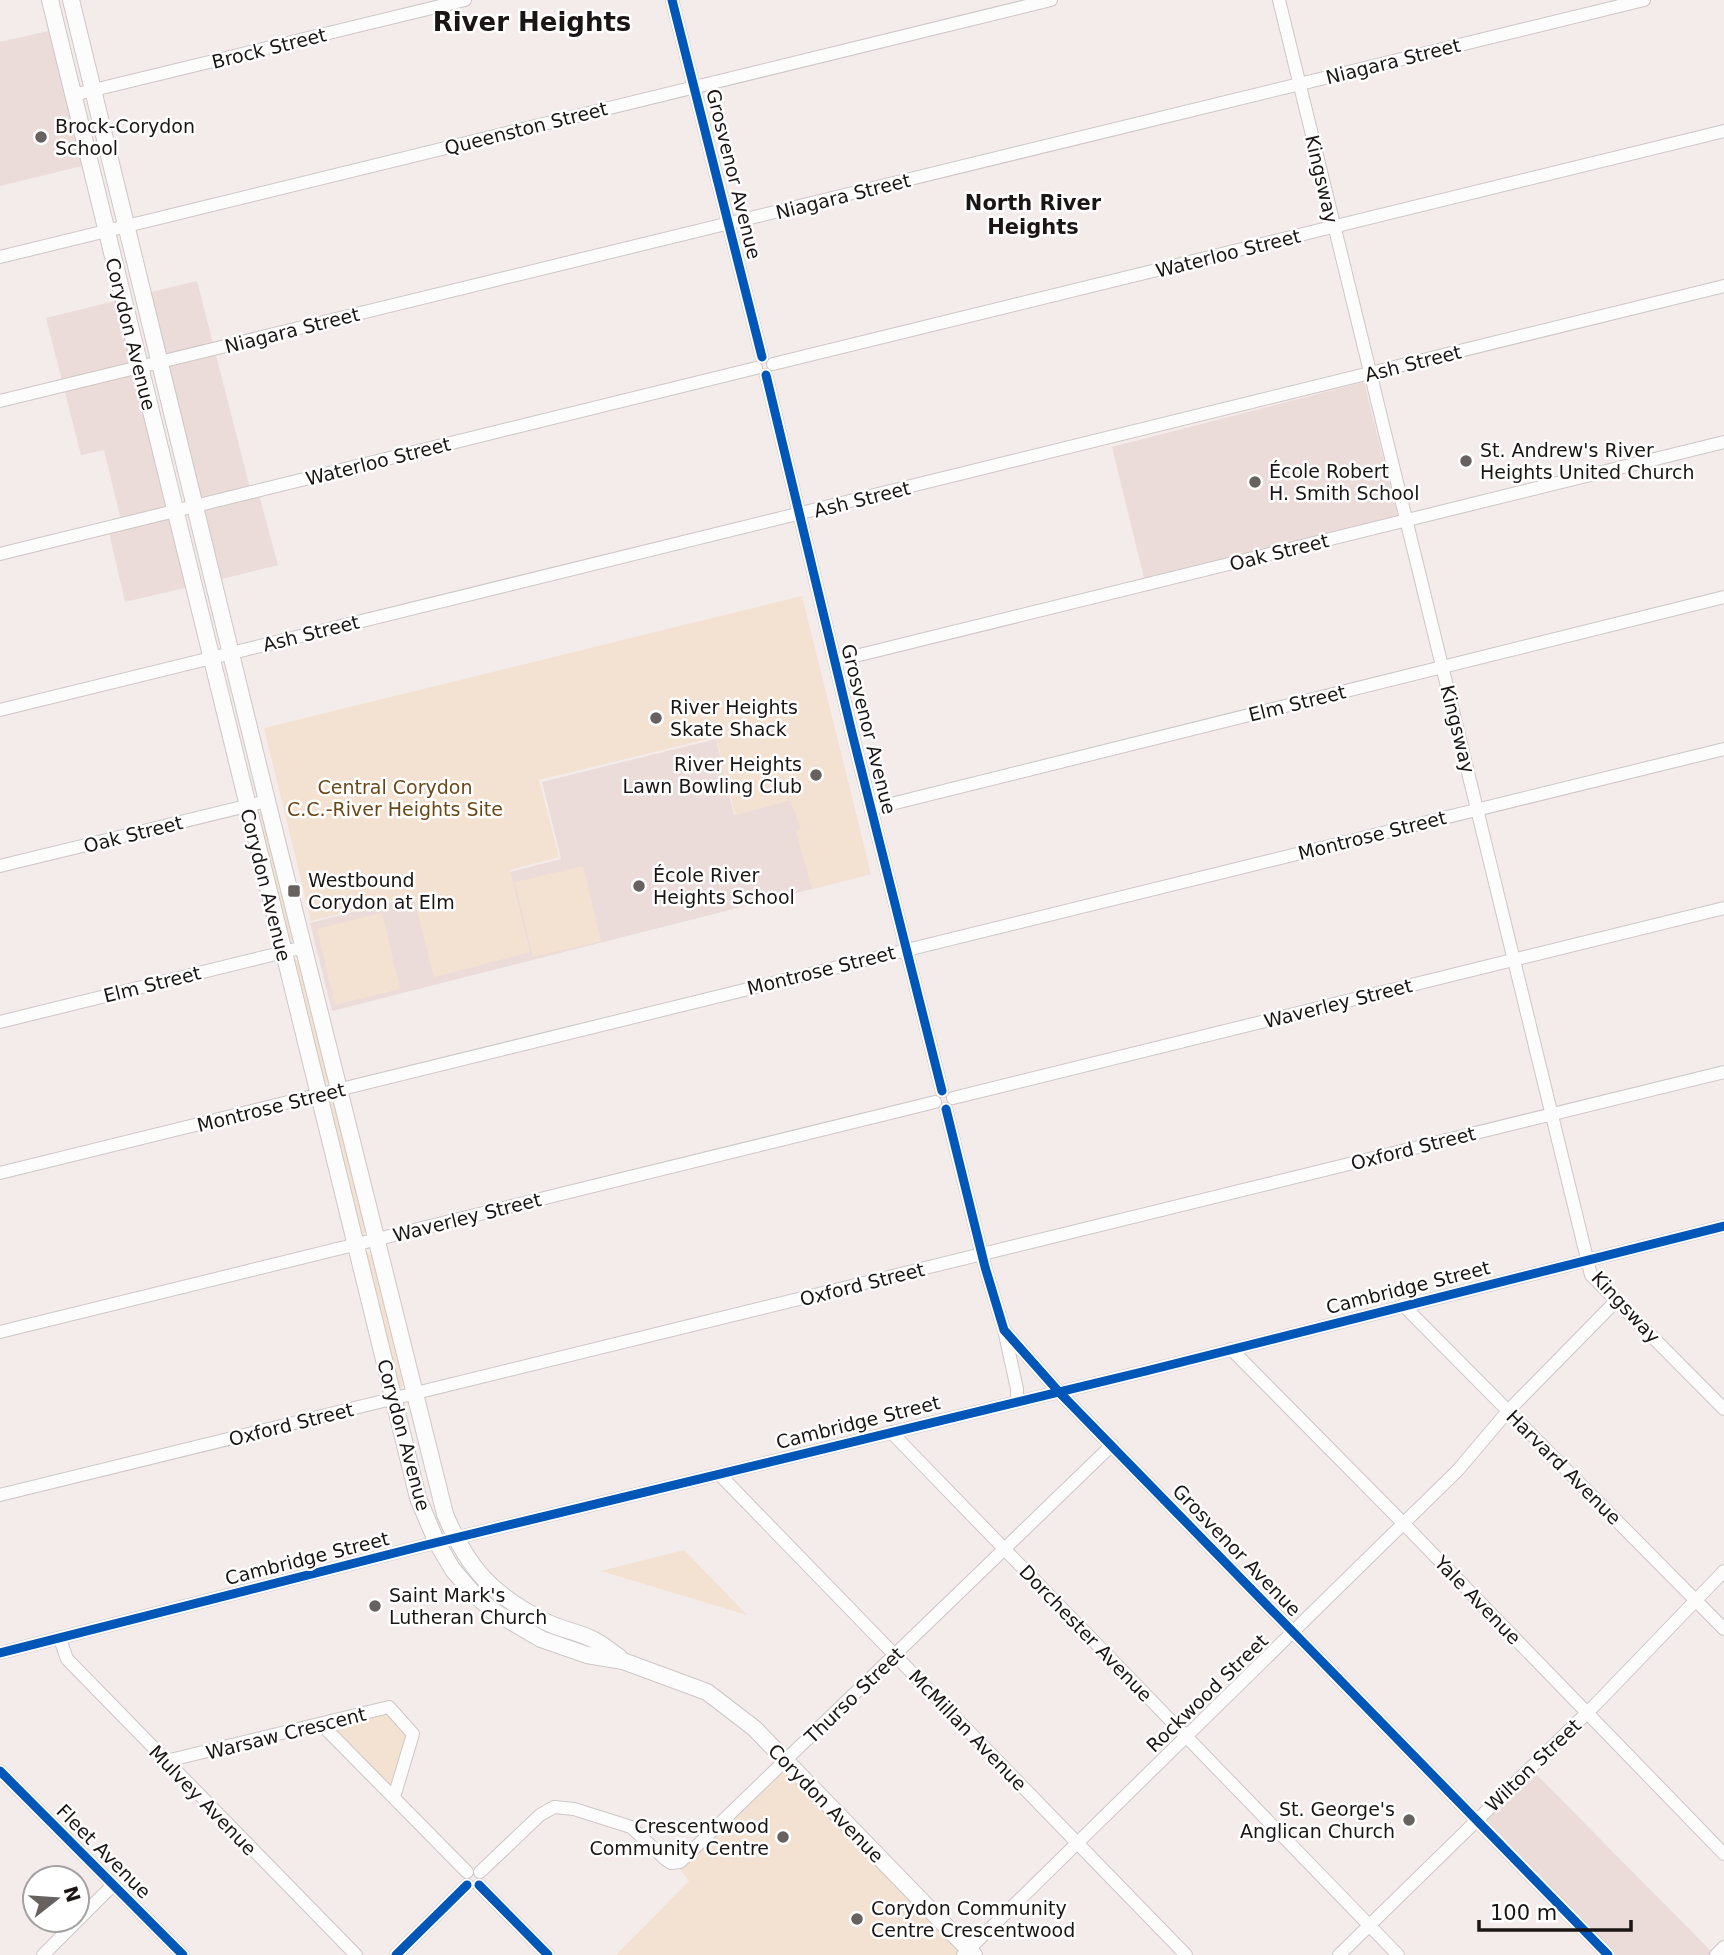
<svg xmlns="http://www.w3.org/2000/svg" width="1724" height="1955" viewBox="0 0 1724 1955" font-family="'DejaVu Sans',sans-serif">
<rect width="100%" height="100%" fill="#f4ecea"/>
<g fill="#ebdcd9">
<path d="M57,29L90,164L0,186V42Z"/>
<path d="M197,281L251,492L258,491L278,565L214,581L143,294Z"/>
<path d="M123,299L193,586L125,602L108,528L122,524L104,450L81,455L46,318Z"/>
<path d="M1364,382L1398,517L1144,578L1112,447Z"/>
<path d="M716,739L734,815L790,800L871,874L332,1011L310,923L561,859L542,782Z"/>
<path d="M1530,1768L1715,1955H1608L1477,1820Z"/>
</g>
<g fill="#f3e2d1">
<path d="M802,596L871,874L812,889L796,831L801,829L790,800L735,815L716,737L539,780L559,857L510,870L530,952L434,977L413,895L311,921L264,728Z"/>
<path d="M258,812L262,813L294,939L290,944L256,814Z"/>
<path d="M583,866L601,941L533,957L515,882Z"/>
<path d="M382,913L400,989L335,1005L317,929Z"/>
<path d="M295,959L300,965L329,1081L325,1087L292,961Z"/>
<path d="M329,1102L334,1104L366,1230L362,1237L327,1104Z"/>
<path d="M366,1252L372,1256L403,1385L400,1391Z"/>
<path d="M684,1550L747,1615L601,1571Z"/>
<path d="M389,1707L413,1734L394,1797L322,1725Z"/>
<path d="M786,1761L963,1955H616L689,1881L676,1864Z"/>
</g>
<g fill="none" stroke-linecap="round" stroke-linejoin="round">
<g stroke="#cdc7c6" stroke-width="14">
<g id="minor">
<path d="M672,0L762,357"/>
<path d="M1279,0L1591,1275L1724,1409"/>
<path d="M73,95L465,0"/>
<path d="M0,257L1051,0"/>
<path d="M773,364L1724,131"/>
<path d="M766,375L852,733L942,1091"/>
<path d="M0,401L1644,0"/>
<path d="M0,554L756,368"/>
<path d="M835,661L1724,442"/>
<path d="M0,710L1724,286"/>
<path d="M871,809L1724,597"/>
<path d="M0,866L267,801"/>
<path d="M0,1022L304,947"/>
<path d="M953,1098L1724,908"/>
<path d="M946,1109L985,1267L1004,1330L1059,1392L1608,1955"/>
<path d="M0,1173L1724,749"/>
<path d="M1403,1305L1724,1629"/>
<path d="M0,1332L935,1102"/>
<path d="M1005,1334L1017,1389V1402"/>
<path d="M1231,1349L1404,1524L1724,1854"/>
<path d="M891,1432L1398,1955"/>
<path d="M720,1475L1186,1955"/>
<path d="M0,1495L1724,1072"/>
<path d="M60,1639L67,1659L356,1955"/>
<path d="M0,1653L422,1546L1146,1371L1724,1226"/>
<path d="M322,1725L467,1872"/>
<path d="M166,1761L389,1707L413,1734L394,1797"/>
<path d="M0,1771L183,1955"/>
<path d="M480,1872L540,1815L554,1807L574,1809L631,1827L665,1859L671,1863L680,1862L1112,1445"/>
<path d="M479,1885L548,1955"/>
<path d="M43,1955L113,1885"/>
<path d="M396,1955L467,1885"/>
<path d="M963,1955L1458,1470L1508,1411L1617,1300"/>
<path d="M1339,1955L1596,1704L1724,1571"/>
<path d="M1716,1955L1724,1947"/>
</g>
</g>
<g stroke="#cdc7c6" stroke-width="18">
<g id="major">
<path d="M50,0L418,1498L437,1543L453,1570L472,1592L493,1611L541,1639L587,1655L623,1661L707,1692L754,1728L974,1955"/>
<path d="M71,0L267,801L445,1514C468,1569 492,1595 546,1622C560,1629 577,1632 592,1639C601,1643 610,1651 619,1657"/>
</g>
</g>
<use href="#minor" stroke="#fdfcfc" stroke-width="12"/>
<use href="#major" stroke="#fdfcfc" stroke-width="16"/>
<g stroke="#fff" stroke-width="13">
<g id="cycleway">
<path d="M672,0L762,357"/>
<path d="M766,375L852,733L942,1091"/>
<path d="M946,1109L985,1267L1004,1330L1059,1392L1608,1955"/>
<path d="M0,1653L422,1546L1146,1371L1724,1226"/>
<path d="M0,1771L183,1955"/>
<path d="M479,1885L548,1955"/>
<path d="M396,1955L467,1885"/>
</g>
</g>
<use href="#cycleway" stroke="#0057b8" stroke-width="9"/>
</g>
<g fill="#676160" stroke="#fff" stroke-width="2.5">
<circle cx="41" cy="137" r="7"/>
<circle cx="1466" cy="461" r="7"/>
<circle cx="1255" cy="482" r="7"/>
<circle cx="656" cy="718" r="7"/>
<circle cx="816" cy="775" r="7"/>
<circle cx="639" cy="886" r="7"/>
<rect x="287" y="884" width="14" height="14" rx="3.5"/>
<circle cx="375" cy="1606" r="7"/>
<circle cx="1409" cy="1820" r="7"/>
<circle cx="783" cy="1837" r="7"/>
<circle cx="857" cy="1919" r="7"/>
</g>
<g text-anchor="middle" stroke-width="5" stroke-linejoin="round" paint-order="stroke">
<g font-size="19" fill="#1b1615" stroke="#fff">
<text transform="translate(269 48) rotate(-14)" y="7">Brock Street</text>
<text transform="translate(1393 61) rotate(-14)" y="7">Niagara Street</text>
<text transform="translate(526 128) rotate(-14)" y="7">Queenston Street</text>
<text transform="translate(734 174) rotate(76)" y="7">Grosvenor Avenue</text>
<text transform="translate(1322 179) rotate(77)" y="7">Kingsway</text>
<text transform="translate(843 196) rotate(-14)" y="7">Niagara Street</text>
<text transform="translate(1228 253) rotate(-14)" y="7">Waterloo Street</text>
<text transform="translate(292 330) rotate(-14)" y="7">Niagara Street</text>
<text transform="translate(131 334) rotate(76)" y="7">Corydon Avenue</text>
<text transform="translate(1413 363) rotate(-14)" y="7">Ash Street</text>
<text transform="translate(378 461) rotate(-14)" y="7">Waterloo Street</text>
<text transform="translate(862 499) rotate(-14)" y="7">Ash Street</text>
<text transform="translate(1279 552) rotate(-14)" y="7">Oak Street</text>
<text transform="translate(311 633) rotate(-14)" y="7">Ash Street</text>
<text transform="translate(1297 703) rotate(-14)" y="7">Elm Street</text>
<text transform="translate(869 729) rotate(76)" y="7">Grosvenor Avenue</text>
<text transform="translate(1458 729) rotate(76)" y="7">Kingsway</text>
<text transform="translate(133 834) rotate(-14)" y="7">Oak Street</text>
<text transform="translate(1372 835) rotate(-14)" y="7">Montrose Street</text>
<text transform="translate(266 885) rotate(76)" y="7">Corydon Avenue</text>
<text transform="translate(821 970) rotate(-14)" y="7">Montrose Street</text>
<text transform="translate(152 984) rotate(-14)" y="7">Elm Street</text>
<text transform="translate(1338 1003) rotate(-14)" y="7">Waverley Street</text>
<text transform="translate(271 1107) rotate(-14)" y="7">Montrose Street</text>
<text transform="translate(1413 1148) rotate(-14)" y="7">Oxford Street</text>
<text transform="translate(467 1217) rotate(-14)" y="7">Waverley Street</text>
<text transform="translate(862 1284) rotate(-14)" y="7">Oxford Street</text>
<text transform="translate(1408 1287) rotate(-14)" y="7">Cambridge Street</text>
<text transform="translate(1626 1307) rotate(47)" y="7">Kingsway</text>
<text transform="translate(858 1422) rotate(-14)" y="7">Cambridge Street</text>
<text transform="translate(291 1424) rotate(-14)" y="7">Oxford Street</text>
<text transform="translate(404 1435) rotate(75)" y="7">Corydon Avenue</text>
<text transform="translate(1564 1467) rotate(45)" y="7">Harvard Avenue</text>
<text transform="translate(1237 1550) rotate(46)" y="7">Grosvenor Avenue</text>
<text transform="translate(307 1558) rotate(-14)" y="7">Cambridge Street</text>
<text transform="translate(1478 1600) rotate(46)" y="7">Yale Avenue</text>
<text transform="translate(1086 1633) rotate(46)" y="7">Dorchester Avenue</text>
<text transform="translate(1207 1693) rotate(-44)" y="7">Rockwood Street</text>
<text transform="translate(854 1695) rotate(-44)" y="7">Thurso Street</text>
<text transform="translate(968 1730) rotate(46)" y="7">McMillan Avenue</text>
<text transform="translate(286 1733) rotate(-14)" y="7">Warsaw Crescent</text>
<text transform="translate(1533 1765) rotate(-44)" y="7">Wilton Street</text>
<text transform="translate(203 1800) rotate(46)" y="7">Mulvey Avenue</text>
<text transform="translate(826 1803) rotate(46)" y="7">Corydon Avenue</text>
<text transform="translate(104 1851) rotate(45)" y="7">Fleet Avenue</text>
</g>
<g font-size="19" fill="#1b1615" stroke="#fff" text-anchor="start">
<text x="55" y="133">Brock-Corydon<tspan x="55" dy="22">School</tspan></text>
<text x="1480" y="457">St. Andrew's River<tspan x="1480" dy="22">Heights United Church</tspan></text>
<text x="1269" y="478">École Robert<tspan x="1269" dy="22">H. Smith School</tspan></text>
<text x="670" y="714">River Heights<tspan x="670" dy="22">Skate Shack</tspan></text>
<text x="802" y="771" text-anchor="end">River Heights<tspan x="802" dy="22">Lawn Bowling Club</tspan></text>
<text x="653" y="882">École River<tspan x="653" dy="22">Heights School</tspan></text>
<text x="308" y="887">Westbound<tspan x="308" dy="22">Corydon at Elm</tspan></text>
<text x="389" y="1602">Saint Mark's<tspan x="389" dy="22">Lutheran Church</tspan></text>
<text x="1395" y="1816" text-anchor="end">St. George's<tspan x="1395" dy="22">Anglican Church</tspan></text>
<text x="769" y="1833" text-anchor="end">Crescentwood<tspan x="769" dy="22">Community Centre</tspan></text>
<text x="871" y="1915">Corydon Community<tspan x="871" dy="22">Centre Crescentwood</tspan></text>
</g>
<g font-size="19" fill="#6b4716" stroke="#fff">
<text x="395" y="794">Central Corydon<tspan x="395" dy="22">C.C.-River Heights Site</tspan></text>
</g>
<g font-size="21" font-weight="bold" fill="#1b1615" stroke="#fff">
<text x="1033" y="210">North River<tspan x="1033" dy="24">Heights</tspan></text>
</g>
<g font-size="26" font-weight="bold" fill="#1b1615" stroke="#fff">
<text x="532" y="31">River Heights</text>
</g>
</g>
<g transform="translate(56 1899) rotate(73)"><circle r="33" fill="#ffffff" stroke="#a4a2a1" stroke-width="2"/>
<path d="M0-5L12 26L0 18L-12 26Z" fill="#676160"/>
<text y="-10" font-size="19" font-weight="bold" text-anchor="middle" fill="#1b1615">N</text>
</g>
<path d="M1479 1920v10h152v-10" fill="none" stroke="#1b1615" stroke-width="3.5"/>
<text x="1490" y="1920" font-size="21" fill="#1b1615" stroke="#ffffff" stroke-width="5" paint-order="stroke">100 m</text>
</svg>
